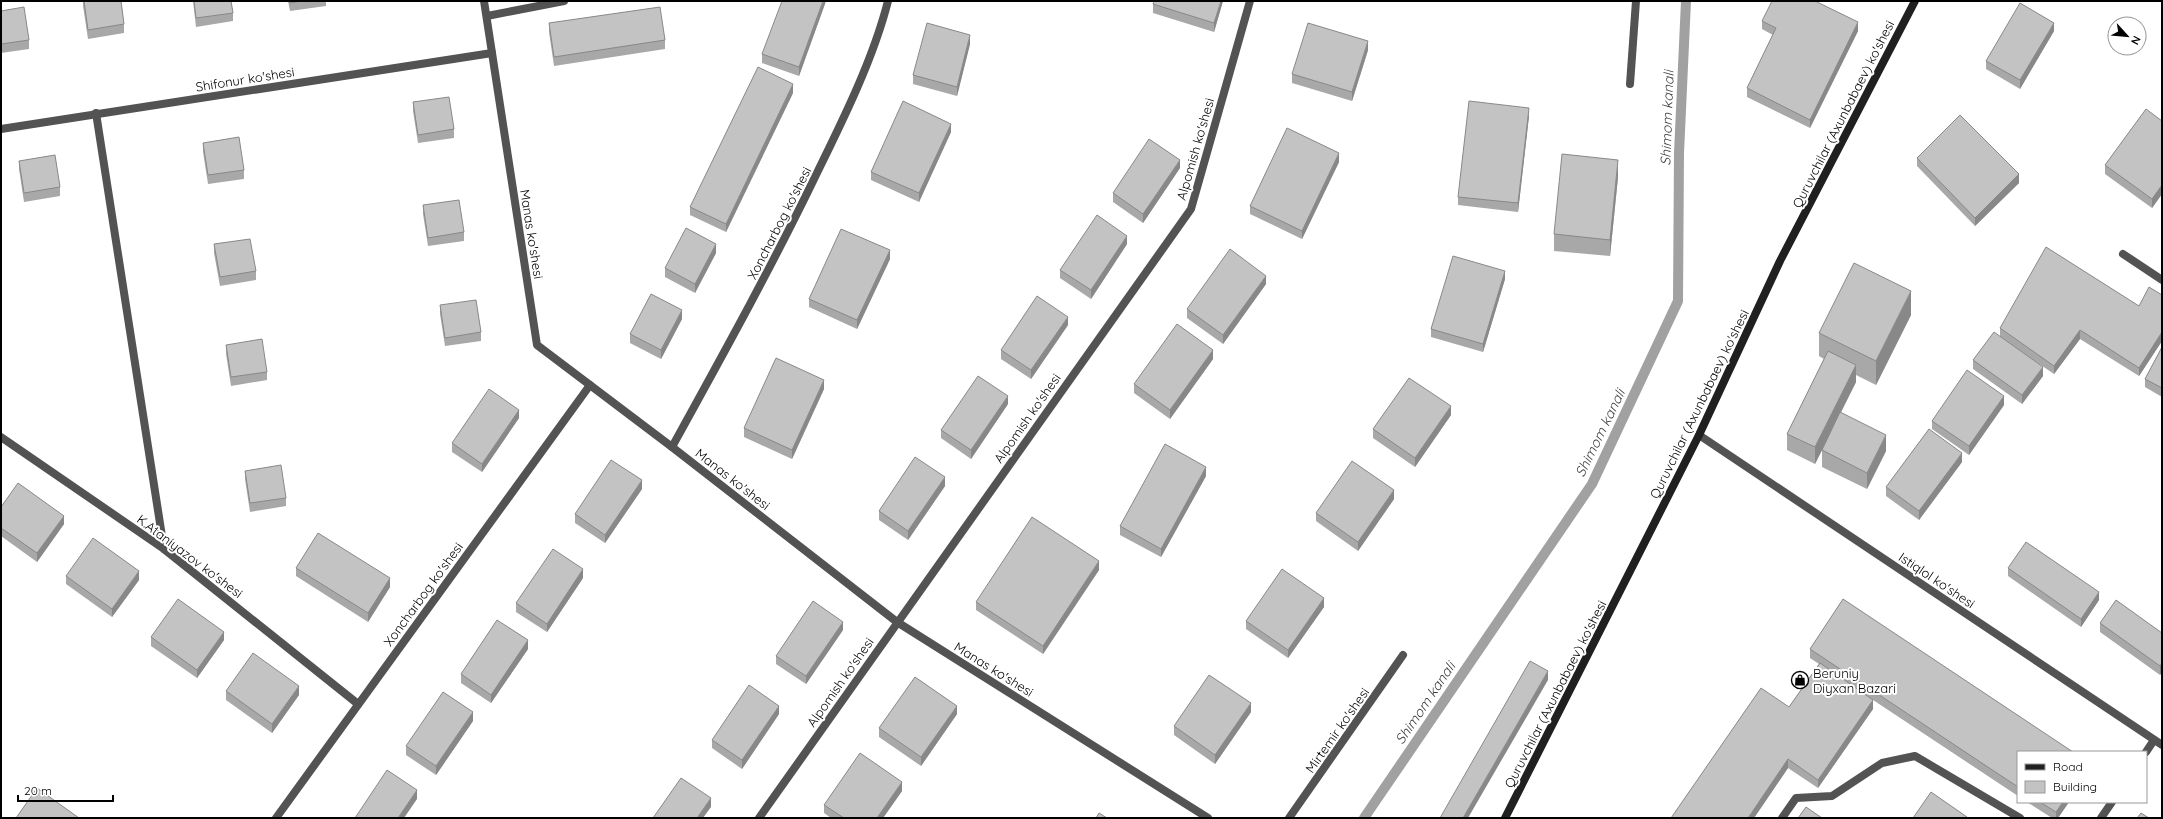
<svg xmlns="http://www.w3.org/2000/svg" width="2163" height="819" viewBox="0 0 2163 819" font-family="Quicksand,sans-serif">
<rect width="100%" height="100%" fill="#fff"/>
<g fill="none" stroke-linecap="round" stroke-linejoin="round">
<path stroke="#a1a1a1" stroke-width="10" d="M1364,818L1592,484L1678,301L1679,153L1686,1"/>
<g stroke="#535353" stroke-width="8">
<path d="M487,16L564,1"/>
<path d="M2146,752L2154,740"/>
<path d="M1782,818L1796,798L1832,796L1882,763L1915,756L2020,818"/>
<path d="M2101,818L2112,802"/>
</g>
<g stroke="#535353" stroke-width="8">
<path d="M484,1L537,345L672,447L897,622L1208,818"/>
<path d="M1630,84L1636,1"/>
<path d="M96,113L164,549"/>
<path d="M1,129L492,53"/>
<path d="M2123,254L2162,280"/>
<path d="M1699,435L2162,745"/>
<path d="M1,437L164,549L358,704"/>
<path d="M672,447C721,358 771,268 815,177C842,122 873,60 888,1"/>
<path d="M276,818L590,385"/>
<path d="M759,818L1191,209L1250,1"/>
<path d="M1289,818L1403,655"/>
</g>
<path stroke="#202020" stroke-width="8" d="M1505,818L1699,435L1780,261L1915,1"/>
</g>
<g fill="#a8a8a8">
<path d="M83,1H121L124,24V33L88,39L83,6Z"/>
<path d="M193,1H231L233,13V21L196,27Z"/>
<path d="M288,1H326V6L290,11Z"/>
<path d="M826,1L799,76L762,63V54Z"/>
<path d="M1154,1H1223L1214,32L1153,13V4Z"/>
<path d="M1,11L29,40V49L1,53Z"/>
<path d="M1762,21L1858,31L1810,128L1747,97V88L1773,35L1762,29Z"/>
<path d="M549,23L665,40V49L554,66L549,32Z"/>
<path d="M2054,31L2020,89L1986,69V61Z"/>
<path d="M970,44L957,96L913,84V75Z"/>
<path d="M1368,50L1352,101L1292,83V74Z"/>
<path d="M793,93L726,232L690,215V207Z"/>
<path d="M413,102L454,129V138L418,143L413,111Z"/>
<path d="M1529,116L1518,212L1458,205V197Z"/>
<path d="M2162,121V194L2152,208L2105,174V165Z"/>
<path d="M951,132L919,202L871,180V172Z"/>
<path d="M203,143L244,170V179L208,184L203,152Z"/>
<path d="M1917,158L2019,183L1975,226L1917,166Z"/>
<path d="M19,161L60,187V196L24,202L19,169Z"/>
<path d="M1339,162L1302,239L1250,214V206Z"/>
<path d="M1180,168L1143,223L1113,202V193Z"/>
<path d="M1618,177L1610,256L1554,251V234Z"/>
<path d="M423,205L464,232V241L428,246L423,214Z"/>
<path d="M214,244L256,271V280L220,286L214,253Z"/>
<path d="M1127,244L1091,299L1060,278V270Z"/>
<path d="M716,253L695,293L665,277V268Z"/>
<path d="M890,259L857,329L809,307V299Z"/>
<path d="M1505,279L1483,352L1431,337V329Z"/>
<path d="M1266,284L1223,344L1187,318V309Z"/>
<path d="M2162,295V341L2139,376L2080,339L2054,374L2000,337V328L2139,306Z"/>
<path d="M440,305L481,332V341L445,346L440,314Z"/>
<path d="M1911,315L1876,385L1856,375V382L1841,412L1886,451L1867,489L1822,467V450L1815,464L1787,450V434L1824,359L1819,356V333Z"/>
<path d="M682,319L661,359L630,343V334Z"/>
<path d="M1068,325L1031,379L1001,359V350Z"/>
<path d="M226,345L267,372V380L231,386L226,354Z"/>
<path d="M2162,347V397L2145,387V379Z"/>
<path d="M1213,359L1170,419L1134,393V384Z"/>
<path d="M1973,360L2043,376L2022,404L1973,369Z"/>
<path d="M824,389L792,459L744,437V428Z"/>
<path d="M1008,404L971,459L941,438V430Z"/>
<path d="M2004,405L1969,455L1932,429V421Z"/>
<path d="M1451,415L1415,467L1373,438V429Z"/>
<path d="M519,418L482,472L452,452V443Z"/>
<path d="M1962,462L1919,520L1886,496V487Z"/>
<path d="M245,471L286,498V506L250,512L245,479Z"/>
<path d="M1206,476L1161,557L1120,535V526Z"/>
<path d="M945,486L908,540L879,520V511Z"/>
<path d="M642,489L605,543L575,523V514Z"/>
<path d="M1394,499L1358,551L1316,521V513Z"/>
<path d="M1,507L64,524L37,562L1,536Z"/>
<path d="M296,568L390,587L368,622L296,576Z"/>
<path d="M2008,568L2099,600L2081,627L2008,576Z"/>
<path d="M1099,570L1043,654L976,610V602Z"/>
<path d="M66,576L139,580L112,617L66,584Z"/>
<path d="M583,578L547,632L516,612V603Z"/>
<path d="M1324,607L1288,658L1246,629V621Z"/>
<path d="M2100,623L2162,633V672L2160,675L2100,632Z"/>
<path d="M843,630L806,684L776,664V656Z"/>
<path d="M151,637L224,640L197,678L151,646Z"/>
<path d="M528,649L491,703L461,683V674Z"/>
<path d="M1810,649L2018,752V796L1864,694L1873,709L1818,788L1788,768L1754,818L1789,707L1819,664L1810,658Z"/>
<path d="M226,691L299,695L272,733L226,700Z"/>
<path d="M1251,712L1215,764L1174,735V726Z"/>
<path d="M779,714L742,769L712,748V740Z"/>
<path d="M957,714L921,766L879,737V728Z"/>
<path d="M473,721L436,775L406,755V746Z"/>
<path d="M902,791L883,818H831L824,813V805Z"/>
<path d="M2027,802H2069L2058,818H2052Z"/>
</g>
<g fill="#888">
<path d="M823,1H826L799,76V67Z"/>
<path d="M1221,1H1223L1214,32V23Z"/>
<path d="M1858,22V31L1810,128V120Z"/>
<path d="M2054,23V31L2020,89V80Z"/>
<path d="M970,35V44L957,96V87Z"/>
<path d="M1368,41V50L1352,101V92Z"/>
<path d="M793,84V93L726,232V224Z"/>
<path d="M1529,108V116L1518,212V203Z"/>
<path d="M951,124V132L919,202V193Z"/>
<path d="M1339,153V162L1302,239V231Z"/>
<path d="M1180,160V168L1143,223V214Z"/>
<path d="M1618,160V177L1610,256V240Z"/>
<path d="M2019,174V183L1975,226V218Z"/>
<path d="M2162,185V194L2152,208V199Z"/>
<path d="M1127,236V244L1091,299V290Z"/>
<path d="M716,244V253L695,293V284Z"/>
<path d="M890,250V259L857,329V320Z"/>
<path d="M1505,271V279L1483,352V344Z"/>
<path d="M1266,276V284L1223,344V335Z"/>
<path d="M1911,291V315L1876,385V361Z"/>
<path d="M682,310V319L661,359V350Z"/>
<path d="M1068,317V325L1031,379V370Z"/>
<path d="M2080,330V339L2054,374V366Z"/>
<path d="M2162,332V341L2139,376V368Z"/>
<path d="M1213,350V359L1170,419V410Z"/>
<path d="M1856,365V382L1815,464V447Z"/>
<path d="M2043,367V376L2022,404V395Z"/>
<path d="M824,380V389L792,459V450Z"/>
<path d="M1008,396V404L971,459V450Z"/>
<path d="M2004,396V405L1969,455V446Z"/>
<path d="M1451,406V415L1415,467V458Z"/>
<path d="M519,410V418L482,472V464Z"/>
<path d="M1886,435V451L1867,489V473Z"/>
<path d="M1962,453V462L1919,520V511Z"/>
<path d="M1206,467V476L1161,557V549Z"/>
<path d="M945,477V486L908,540V531Z"/>
<path d="M642,480V489L605,543V535Z"/>
<path d="M1394,490V499L1358,551V542Z"/>
<path d="M64,516V524L37,562V553Z"/>
<path d="M1099,561V570L1043,654V646Z"/>
<path d="M583,569V578L547,632V624Z"/>
<path d="M139,571V580L112,617V609Z"/>
<path d="M390,578V587L368,622V613Z"/>
<path d="M2099,592V600L2081,627V619Z"/>
<path d="M1324,598V607L1288,658V650Z"/>
<path d="M843,622V630L806,684V676Z"/>
<path d="M224,632V640L197,678V670Z"/>
<path d="M528,640V649L491,703V695Z"/>
<path d="M2162,663V672L2160,675V666Z"/>
<path d="M1548,671V680L1468,818H1463Z"/>
<path d="M299,686V695L272,733V724Z"/>
<path d="M1873,700V709L1818,788V780Z"/>
<path d="M1251,703V712L1215,764V755Z"/>
<path d="M779,706V714L742,769V760Z"/>
<path d="M957,706V714L921,766V757Z"/>
<path d="M473,712V721L436,775V766Z"/>
<path d="M1788,759V768L1754,818H1748Z"/>
<path d="M902,782V791L883,818H877Z"/>
<path d="M417,790V799L404,818H398Z"/>
<path d="M711,798V807L703,818H697Z"/>
<path d="M2063,802H2069L2058,818H2056V812Z"/>
</g>
<g fill="#c3c3c3" stroke="#888">
<path d="M84,1H121L124,24L88,30Z"/>
<path d="M194,1H231L233,13L196,18Z"/>
<path d="M290,1H301L290,3Z"/>
<path d="M782,1H823L799,67L762,54Z"/>
<path d="M1154,1H1221L1214,23L1153,4Z"/>
<path d="M1772,1H1815L1858,22L1810,120L1747,88L1776,28L1762,21Z"/>
<path d="M2020,3L2054,23L2020,80L1986,61Z"/>
<path d="M24,7L29,40L1,44V11Z"/>
<path d="M660,7L665,40L554,57L549,23Z"/>
<path d="M927,23L970,35L957,87L913,75Z"/>
<path d="M1308,23L1368,41L1352,92L1292,74Z"/>
<path d="M758,67L793,84L726,224L690,207Z"/>
<path d="M449,97L454,129L418,135L413,102Z"/>
<path d="M903,101L951,124L919,193L871,172Z"/>
<path d="M1469,101L1529,108L1518,203L1458,197Z"/>
<path d="M2146,109L2162,121V185L2152,199L2105,165Z"/>
<path d="M1960,115L2019,174L1975,218L1917,158Z"/>
<path d="M1287,128L1339,153L1302,231L1250,206Z"/>
<path d="M239,137L244,170L208,175L203,143Z"/>
<path d="M1149,139L1180,160L1143,214L1113,193Z"/>
<path d="M1562,154L1618,160L1610,240L1554,234Z"/>
<path d="M55,155L60,187L24,193L19,161Z"/>
<path d="M459,200L464,232L428,238L423,205Z"/>
<path d="M1097,215L1127,236L1091,290L1060,270Z"/>
<path d="M686,228L716,244L695,284L665,268Z"/>
<path d="M841,229L890,250L857,320L809,299Z"/>
<path d="M250,239L256,271L220,277L214,244Z"/>
<path d="M2046,247L2139,306L2149,287L2162,295V332L2139,368L2080,330L2054,366L2000,328Z"/>
<path d="M1230,249L1266,276L1223,335L1187,309Z"/>
<path d="M1453,256L1505,271L1483,344L1431,329Z"/>
<path d="M1854,263L1911,291L1876,361L1819,333Z"/>
<path d="M651,294L682,310L661,350L630,334Z"/>
<path d="M1037,296L1068,317L1031,370L1001,350Z"/>
<path d="M476,300L481,332L445,338L440,305Z"/>
<path d="M1177,324L1213,350L1170,410L1134,384Z"/>
<path d="M1994,332L2043,367L2022,395L1973,360Z"/>
<path d="M262,339L267,372L231,377L226,345Z"/>
<path d="M2162,347V388L2145,379Z"/>
<path d="M1828,351L1856,365L1815,447L1787,434Z"/>
<path d="M776,358L824,380L792,450L744,428Z"/>
<path d="M1967,370L2004,396L1969,446L1932,421Z"/>
<path d="M978,376L1008,396L971,450L941,430Z"/>
<path d="M1409,378L1451,406L1415,458L1373,429Z"/>
<path d="M489,389L519,410L482,464L452,443Z"/>
<path d="M1840,412L1886,435L1867,473L1822,450Z"/>
<path d="M1929,429L1962,453L1919,511L1886,487Z"/>
<path d="M1165,444L1206,467L1161,549L1120,526Z"/>
<path d="M915,457L945,477L908,531L879,511Z"/>
<path d="M611,460L642,480L605,535L575,514Z"/>
<path d="M1352,461L1394,490L1358,542L1316,513Z"/>
<path d="M281,465L286,498L250,503L245,471Z"/>
<path d="M18,483L64,516L37,553L1,528V507Z"/>
<path d="M1032,517L1099,561L1043,646L976,602Z"/>
<path d="M318,533L390,578L368,613L296,568Z"/>
<path d="M93,538L139,571L112,609L66,576Z"/>
<path d="M2026,542L2099,592L2081,619L2008,568Z"/>
<path d="M553,549L583,569L547,624L516,603Z"/>
<path d="M1282,569L1324,598L1288,650L1246,621Z"/>
<path d="M178,599L224,632L197,670L151,637Z"/>
<path d="M1843,599L2073,752H2018V787L1810,649Z"/>
<path d="M2116,600L2162,633V663L2160,666L2100,623Z"/>
<path d="M813,601L843,622L806,676L776,656Z"/>
<path d="M497,620L528,640L491,695L461,674Z"/>
<path d="M253,653L299,686L272,724L226,691Z"/>
<path d="M1530,661L1548,671L1463,818H1440Z"/>
<path d="M1820,663L1873,700L1818,780L1788,759L1748,818H1671L1761,688L1789,707Z"/>
<path d="M1209,675L1251,703L1215,755L1174,726Z"/>
<path d="M915,677L957,706L921,757L879,728Z"/>
<path d="M749,685L779,706L742,760L712,740Z"/>
<path d="M443,692L473,712L436,766L406,746Z"/>
<path d="M860,753L902,782L877,818H844L824,805Z"/>
<path d="M387,770L417,790L398,818H355Z"/>
<path d="M681,778L711,798L697,818H653Z"/>
<path d="M37,788L79,818H16Z"/>
<path d="M1931,792L1967,817V818H1913Z"/>
<path d="M2040,802H2063L2056,812Z"/>
<path d="M1806,807L1822,818H1798Z"/>
<path d="M1099,813L1107,818H1096Z"/>
<path d="M2141,813L2149,818H2137Z"/>
</g>
<defs>
<g id="shop-ring" transform="scale(0.9)"><circle r="9.5" fill="#fff" stroke="#000" stroke-width="1.5"/><path d="M-5-2.5h2.3a2.7 3.5 0 0 1 5.4 0H5L5.5 6h-11ZM-1.5-2.5h3a1.5 2.3 0 0 0-3 0Z" fill="#000"/></g>
</defs>
<g fill-rule="evenodd">
<use href="#shop-ring" x="1800" y="680"/>
</g>
<g text-anchor="middle" stroke-width="4" stroke-linejoin="round" paint-order="stroke">
<g font-size="13" fill="#000" stroke="#fff">
<text transform="translate(245 79) rotate(-9)" y="5">Shifonur ko'shesi</text>
<text transform="translate(1843 114) rotate(-63)" y="5">Quruvchilar (Axunbabaev) ko'shesi</text>
<text transform="translate(1195 149) rotate(-74)" y="5">Alpomish ko'shesi</text>
<text transform="translate(779 223) rotate(-63)" y="5">Xoncharbog ko'shesi</text>
<text transform="translate(532 234) rotate(81)" y="5">Manas ko'shesi</text>
<text transform="translate(1699 404) rotate(-64)" y="5">Quruvchilar (Axunbabaev) ko'shesi</text>
<text transform="translate(1027 418) rotate(-55)" y="5">Alpomish ko'shesi</text>
<text transform="translate(733 479) rotate(38)" y="5">Manas ko'shesi</text>
<text transform="translate(190 556) rotate(37)" y="5">K.Ataniyazov ko'shesi</text>
<text transform="translate(1937 580) rotate(34)" y="5">Istiqlol ko'shesi</text>
<text transform="translate(423 594) rotate(-54)" y="5">Xoncharbog ko'shesi</text>
<text transform="translate(994 669) rotate(32)" y="5">Manas ko'shesi</text>
<text transform="translate(840 682) rotate(-55)" y="5">Alpomish ko'shesi</text>
<text transform="translate(1555 694) rotate(-63)" y="5">Quruvchilar (Axunbabaev) ko'shesi</text>
<text transform="translate(1337 730) rotate(-55)" y="5">Mirtemir ko'shesi</text>
</g>
<g font-size="13" fill="#000" stroke="#fff" text-anchor="start">
<text x="1813" y="678">Beruniy<tspan x="1813" dy="15">Diyxan Bazari</tspan></text>
</g>
<g font-size="14" font-style="italic" fill="#424242" stroke="#fff">
<text transform="translate(1667 118) rotate(-88)" y="5">Shimom kanali</text>
<text transform="translate(1600 433) rotate(-64)" y="5">Shimom kanali</text>
<text transform="translate(1425 703) rotate(-56)" y="5">Shimom kanali</text>
</g>
</g>
<rect width="2163" height="819" fill="none" stroke="#000000" stroke-width="4"/>
<rect x="2017" y="751" width="130" height="52" fill="#ffffff" stroke="#999999"/>
<rect x="2025" y="764" width="20" height="6" fill="#202020" stroke="#999999"/>
<text x="2053" y="771" font-size="12" fill="#000000">Road</text>
<rect x="2025" y="781" width="20" height="12" fill="#c3c3c3" stroke="#999999"/>
<text x="2053" y="791" font-size="12" fill="#000000">Building</text>
<g transform="translate(2127 36) rotate(117)"><circle r="19" fill="#ffffff" stroke="#999999"/>
<path d="M0-3L7 15L0 10L-7 15Z" fill="#000000"/>
<text y="-6" font-size="11" font-weight="bold" text-anchor="middle" fill="#000000">N</text>
</g>
<path d="M18 795v6h95v-6" fill="none" stroke="#000000" stroke-width="2"/>
<text x="24" y="795" font-size="12" fill="#000000" stroke="#ffffff" stroke-width="3" paint-order="stroke">20 m</text>
</svg>
